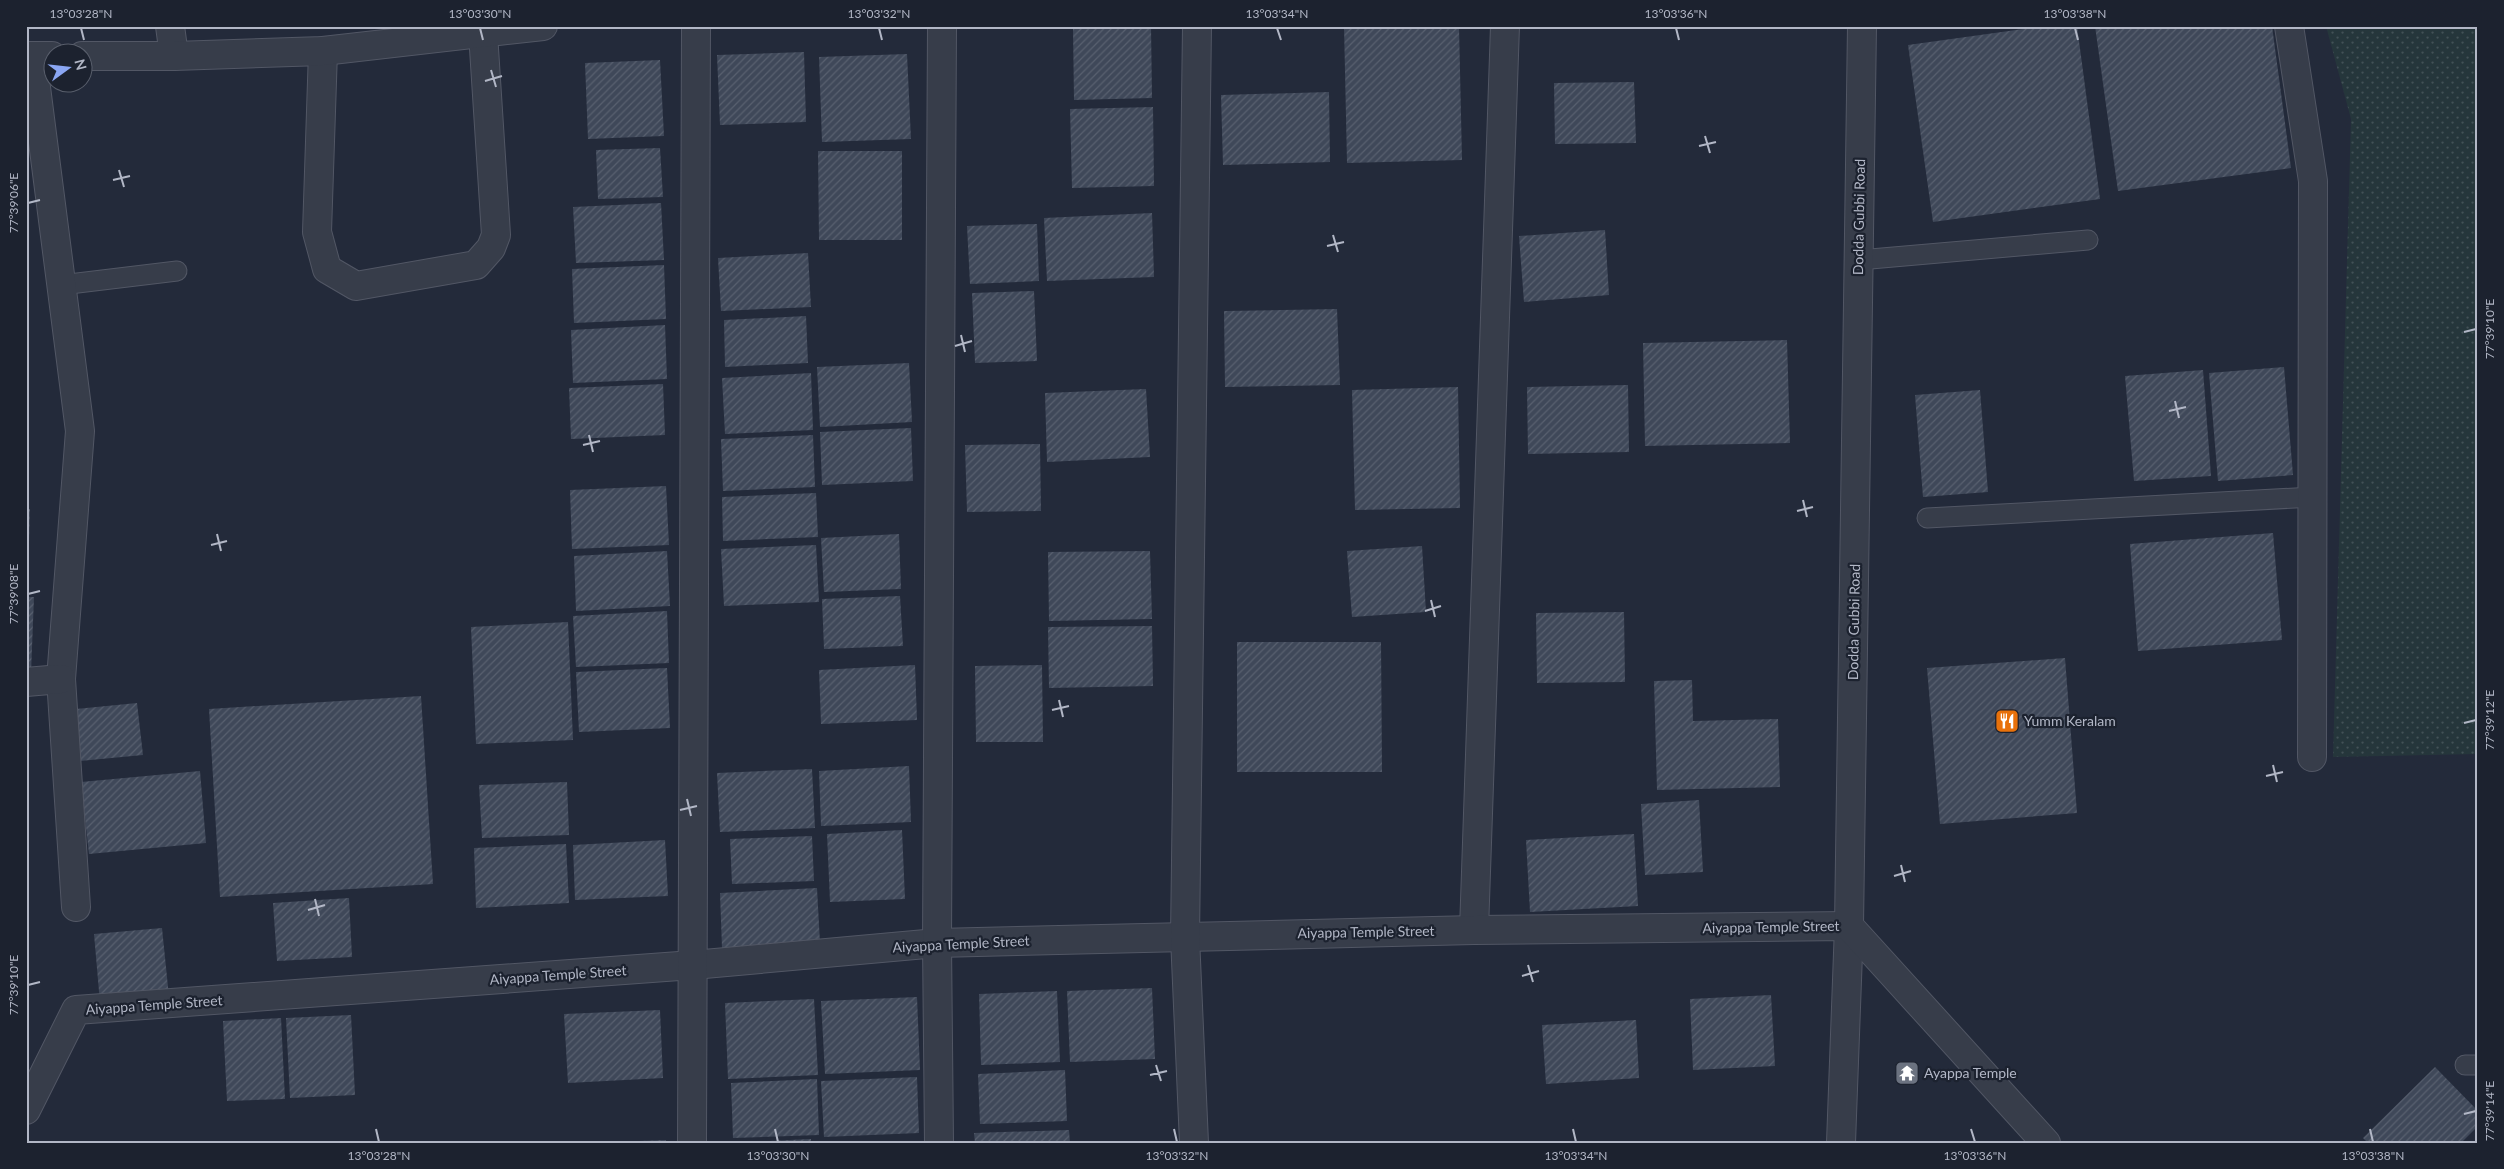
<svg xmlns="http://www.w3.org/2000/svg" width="2504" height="1169" viewBox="0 0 2504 1169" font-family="Lato,sans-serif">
<defs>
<pattern id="green-dots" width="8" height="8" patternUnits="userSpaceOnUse" patternTransform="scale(1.25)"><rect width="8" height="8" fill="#25363b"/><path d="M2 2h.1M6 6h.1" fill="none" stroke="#425156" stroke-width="1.8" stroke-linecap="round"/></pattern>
<pattern id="building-hatch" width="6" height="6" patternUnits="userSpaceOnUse" patternTransform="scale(1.25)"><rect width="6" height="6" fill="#3f4859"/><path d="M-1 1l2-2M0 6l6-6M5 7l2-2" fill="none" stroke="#58606f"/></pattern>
</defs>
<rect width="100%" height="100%" fill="#232a3a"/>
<path fill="url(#green-dots)" d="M2326,26H2478V754L2333,757L2351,119Z"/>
<g fill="url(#building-hatch)">
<path d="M1344,26H1459L1462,160L1347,163Z"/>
<path d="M2044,26H2077L2100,199L1933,222L1908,45Z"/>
<path d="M2095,26H2272L2291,168L2118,191Z"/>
<path d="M1151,27L1152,98L1074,100L1073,29Z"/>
<path d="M804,52L806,122L720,125L717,55Z"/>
<path d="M907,54L911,139L822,142L819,57Z"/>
<path d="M660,60L664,136L588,139L585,63Z"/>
<path d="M1634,82L1636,143L1555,144L1554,83Z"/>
<path d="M1329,92L1330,162L1223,165L1221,95Z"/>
<path d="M1153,107L1154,186L1072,188L1070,109Z"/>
<path d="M660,148L663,197L598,199L596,150Z"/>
<path d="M818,151H902V240H819Z"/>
<path d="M661,203L664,260L576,263L573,207Z"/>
<path d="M1152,213L1154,277L1047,281L1044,218Z"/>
<path d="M1037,224L1039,281L970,284L967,226Z"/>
<path d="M1605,230L1609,295L1524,302L1519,236Z"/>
<path d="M808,253L811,307L721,311L718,258Z"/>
<path d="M664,265L666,319L574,323L572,269Z"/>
<path d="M1034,291L1037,361L975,363L972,293Z"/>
<path d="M1337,309L1340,385L1225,387L1224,311Z"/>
<path d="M806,316L808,363L725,367L724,320Z"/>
<path d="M665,325L667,379L573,383L571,330Z"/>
<path d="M1787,340L1790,443L1645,446L1643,343Z"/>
<path d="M909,363L912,422L820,427L817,367Z"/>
<path d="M2284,367L2293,475L2218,481L2209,373Z"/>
<path d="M2203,370L2211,476L2134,481L2125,376Z"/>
<path d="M811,373L813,430L725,434L722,378Z"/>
<path d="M663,384L665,435L571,439L569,388Z"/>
<path d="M1628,385L1629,452L1528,454L1527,387Z"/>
<path d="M1458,387L1460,508L1355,510L1352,390Z"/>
<path d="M1146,389L1150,457L1047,462L1045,393Z"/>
<path d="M1980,390L1988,492L1923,497L1915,395Z"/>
<path d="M911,428L913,481L822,485L820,432Z"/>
<path d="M813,435L815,487L723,491L721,439Z"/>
<path d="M1040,444L1041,511L967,512L965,445Z"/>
<path d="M666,486L669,545L572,549L570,490Z"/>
<path d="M816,493L818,537L723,541L722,497Z"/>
<path d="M26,509H30L28,575H26Z"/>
<path d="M2273,533L2282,640L2138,651L2130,544Z"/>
<path d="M899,534L901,589L824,592L821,538Z"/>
<path d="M816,545L819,602L724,606L721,549Z"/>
<path d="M1422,546L1426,612L1352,617L1347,551Z"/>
<path d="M667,551L670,606L576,611L574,556Z"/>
<path d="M1150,551L1152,619L1049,621L1048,552Z"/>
<path d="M900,596L903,646L824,649L822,599Z"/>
<path d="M26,597H34L31,673H26Z"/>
<path d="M667,611L669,663L576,667L573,616Z"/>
<path d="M1624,612L1625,682L1537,683L1536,613Z"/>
<path d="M568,622L573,740L476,744L471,627Z"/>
<path d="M1152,626L1153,686L1049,688L1048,627Z"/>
<path d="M1237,642H1381L1382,772H1237Z"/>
<path d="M2065,658L2077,813L1940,824L1927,668Z"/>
<path d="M915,665L917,720L821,724L819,670Z"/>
<path d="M1042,665L1043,742H976L975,666Z"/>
<path d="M667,668L670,728L579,732L576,672Z"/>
<path d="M1692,680L1693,721L1778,719L1780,787L1657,790L1654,681Z"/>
<path d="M421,696L433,884L220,897L209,709Z"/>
<path d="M137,703L143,755L80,761L76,709Z"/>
<path d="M909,766L911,822L821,826L819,771Z"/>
<path d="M812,769L815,828L720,832L717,773Z"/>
<path d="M200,771L206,843L89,854L81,782Z"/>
<path d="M567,782L569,835L482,838L479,785Z"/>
<path d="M1699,800L1703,872L1645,875L1641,804Z"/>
<path d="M902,830L905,899L830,902L827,834Z"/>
<path d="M1634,834L1638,906L1530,912L1526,840Z"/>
<path d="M812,836L814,881L732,884L730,839Z"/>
<path d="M665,840L668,896L575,900L573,845Z"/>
<path d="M566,844L569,903L476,908L474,848Z"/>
<path d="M817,888L820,943L722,948L720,893Z"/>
<path d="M349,898L352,957L277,961L273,903Z"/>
<path d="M162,928L169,997L100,1003L94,934Z"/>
<path d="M1152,988L1155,1059L1070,1062L1067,991Z"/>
<path d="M1057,991L1060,1062L981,1065L979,994Z"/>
<path d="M1771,995L1775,1066L1693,1070L1690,999Z"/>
<path d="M917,997L920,1070L825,1074L821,1001Z"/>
<path d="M814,999L818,1075L728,1079L725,1003Z"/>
<path d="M660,1010L663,1078L568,1083L564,1014Z"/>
<path d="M351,1015L355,1095L290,1098L286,1018Z"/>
<path d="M281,1018L285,1099L227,1101L223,1021Z"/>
<path d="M1636,1020L1639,1078L1546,1084L1542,1025Z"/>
<path d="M2435,1067L2478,1111V1126L2461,1143H2368L2363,1138Z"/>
<path d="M1065,1070L1067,1121L980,1124L978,1074Z"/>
<path d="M917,1077L919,1133L824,1137L821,1081Z"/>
<path d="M817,1079L819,1135L733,1138L731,1083Z"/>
<path d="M1069,1130L1070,1143H975L974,1133Z"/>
<path d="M811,1139V1143H769V1141Z"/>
<path d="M666,1140V1143H639V1141Z"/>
</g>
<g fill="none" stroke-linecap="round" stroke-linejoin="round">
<g stroke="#525765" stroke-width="21">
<g id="service">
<path d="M1859,260L2088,240"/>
<path d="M61,285L177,271"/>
<path d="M1927,518L2313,497"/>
<path d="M2465,1065H2478"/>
</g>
</g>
<g stroke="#525765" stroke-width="30">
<g id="minor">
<path d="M170,26L174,56"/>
<path d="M2289,26L2313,181L2312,757"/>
<path d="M323,51L317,232L327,269L356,286L476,265L491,248L496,235L483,33"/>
<path d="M32,56L80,431L61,679L76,907"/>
<path d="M26,682L61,679"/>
<path d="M1474,930L1505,26"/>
<path d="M26,1110L76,1010L693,965L937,943L1474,930L1849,926L1841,1143"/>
<path d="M692,1143L696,26"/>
<path d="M939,1143L937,943L942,26"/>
<path d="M1194,1143L1185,937L1197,26"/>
</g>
</g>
<g stroke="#525765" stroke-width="30">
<g id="tertiary">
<path d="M1862,26L1849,926L2046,1143"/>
<path d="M26,56H52"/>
<path d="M82,56H174L323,51L543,26"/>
</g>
</g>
<use href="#service" stroke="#373d4a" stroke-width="19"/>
<use href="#minor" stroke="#373d4a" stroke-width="28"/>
<use href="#tertiary" stroke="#373d4a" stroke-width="28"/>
</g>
<path fill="none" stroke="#b2b7c6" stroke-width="2" d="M81,28L84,40M480,28L483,40M879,28L882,40M1277,28L1281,40M1676,28L1679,40M2075,28L2078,40M491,70L496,87M485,81L502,76M1705,136L1710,153M1699,146L1716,142M119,170L124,187M113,180L130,176M28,203L40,200M1333,235L1338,252M1327,246L1344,242M2464,332L2476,329M961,335L965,352M955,346L972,341M2175,401L2179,418M2169,411L2186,407M589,435L593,452M583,445L600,441M1803,500L1807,517M1797,511L1813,507M217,534L221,551M211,545L227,541M28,594L40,591M1431,600L1435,617M1425,611L1441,606M1059,700L1063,717M1052,710L1069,706M2464,723L2476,720M2273,765L2277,782M2266,776L2283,772M687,799L691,816M680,810L697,806M1901,865L1905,882M1894,876L1911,871M315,899L319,916M308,910L325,905M1528,965L1533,982M1522,976L1539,971M28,985L40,982M1156,1065L1161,1081M1150,1075L1167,1071M2464,1114L2476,1111M376,1129L379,1142M775,1129L778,1142M1174,1129L1177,1142M1573,1129L1576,1142M1971,1129L1975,1142M2370,1129L2373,1142"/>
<defs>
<g id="restaurant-square" transform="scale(1.25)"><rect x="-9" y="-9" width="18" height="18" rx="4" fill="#e8710a" stroke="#1c222f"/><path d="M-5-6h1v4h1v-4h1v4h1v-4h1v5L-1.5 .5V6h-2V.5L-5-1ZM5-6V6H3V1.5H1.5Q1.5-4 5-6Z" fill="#fff"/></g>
<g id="temple-square" transform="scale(1.25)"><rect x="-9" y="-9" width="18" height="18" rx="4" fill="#6b7280" stroke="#1c222f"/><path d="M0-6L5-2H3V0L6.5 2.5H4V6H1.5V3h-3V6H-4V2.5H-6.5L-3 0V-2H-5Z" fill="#fff"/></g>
</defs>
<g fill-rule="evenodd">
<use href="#restaurant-square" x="2007" y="721"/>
<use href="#temple-square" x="1907" y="1073"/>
</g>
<g text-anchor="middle" stroke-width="4.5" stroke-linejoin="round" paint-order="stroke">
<g font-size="14" fill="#b2b7c6" stroke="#1c222f">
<text transform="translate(1859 217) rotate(-89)" y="5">Dodda Gubbi Road</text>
<text transform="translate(1854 622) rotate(-89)" y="5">Dodda Gubbi Road</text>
<text transform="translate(1771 927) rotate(-1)" y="5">Aiyappa Temple Street</text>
<text transform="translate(1366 932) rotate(-1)" y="5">Aiyappa Temple Street</text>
<text transform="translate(961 944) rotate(-3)" y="5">Aiyappa Temple Street</text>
<text transform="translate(558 975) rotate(-4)" y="5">Aiyappa Temple Street</text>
<text transform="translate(154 1005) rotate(-4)" y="5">Aiyappa Temple Street</text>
</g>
<g font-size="14" fill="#b2b7c6" stroke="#1c222f" text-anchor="start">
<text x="2024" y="726">Yumm Keralam</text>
<text x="1924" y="1078">Ayappa Temple</text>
</g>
</g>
<rect width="2504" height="1169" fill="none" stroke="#1c222f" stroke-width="55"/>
<g transform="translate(68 68) rotate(75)"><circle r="24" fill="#1c222f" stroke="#585e6b"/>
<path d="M0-4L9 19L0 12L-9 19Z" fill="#8aa6f3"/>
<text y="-8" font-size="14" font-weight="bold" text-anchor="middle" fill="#b2b7c6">N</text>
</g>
<rect x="28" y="28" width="2448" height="1114" fill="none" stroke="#b2b7c6" stroke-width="2"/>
<g font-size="12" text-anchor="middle" fill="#b2b7c6">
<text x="81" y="18">13°03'28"N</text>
<text x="480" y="18">13°03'30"N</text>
<text x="879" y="18">13°03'32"N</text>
<text x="1277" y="18">13°03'34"N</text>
<text x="1676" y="18">13°03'36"N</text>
<text x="2075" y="18">13°03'38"N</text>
<text transform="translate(14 203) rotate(-90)" y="4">77°39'06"E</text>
<text transform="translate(2490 329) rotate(-90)" y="4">77°39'10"E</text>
<text transform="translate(14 594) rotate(-90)" y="4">77°39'08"E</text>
<text transform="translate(2490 720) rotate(-90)" y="4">77°39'12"E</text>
<text transform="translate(14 985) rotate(-90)" y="4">77°39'10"E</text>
<text transform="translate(2490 1111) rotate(-90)" y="4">77°39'14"E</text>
<text x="379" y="1160">13°03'28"N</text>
<text x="778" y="1160">13°03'30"N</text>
<text x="1177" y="1160">13°03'32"N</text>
<text x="1576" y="1160">13°03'34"N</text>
<text x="1975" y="1160">13°03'36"N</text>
<text x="2373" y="1160">13°03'38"N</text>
</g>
</svg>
